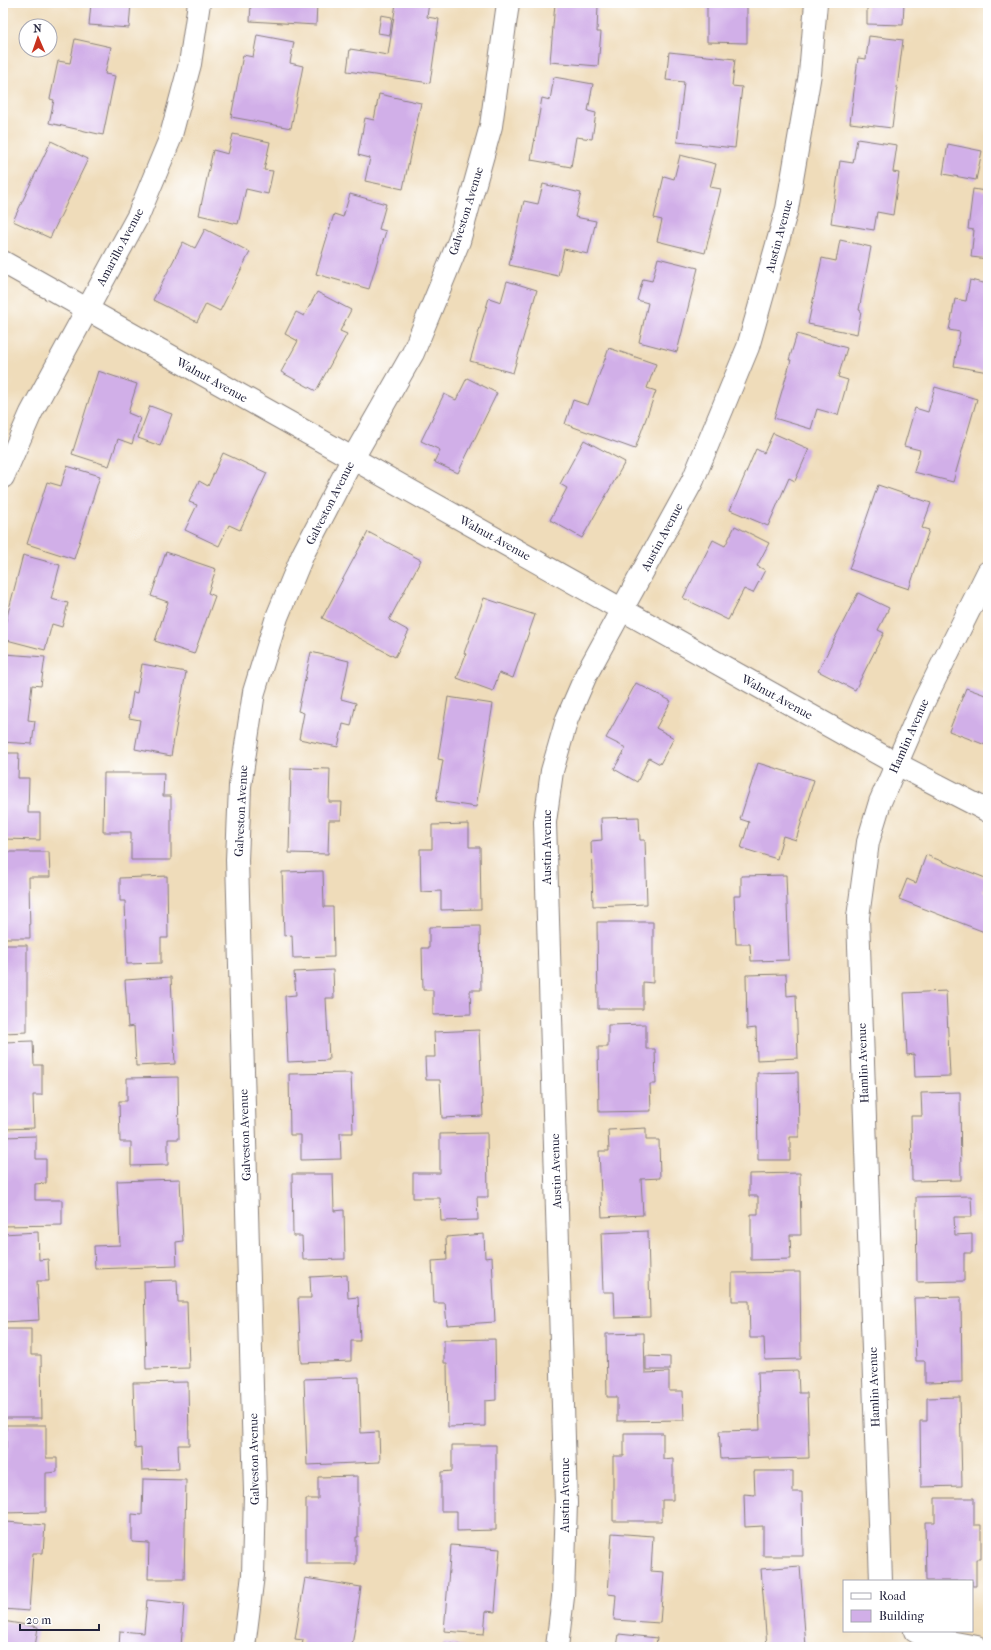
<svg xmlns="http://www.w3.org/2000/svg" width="991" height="1650" viewBox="0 0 991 1650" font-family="'IM FELL French Canon',serif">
<rect width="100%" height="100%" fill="#fff"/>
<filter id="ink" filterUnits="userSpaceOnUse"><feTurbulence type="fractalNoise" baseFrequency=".025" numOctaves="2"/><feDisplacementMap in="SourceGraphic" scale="8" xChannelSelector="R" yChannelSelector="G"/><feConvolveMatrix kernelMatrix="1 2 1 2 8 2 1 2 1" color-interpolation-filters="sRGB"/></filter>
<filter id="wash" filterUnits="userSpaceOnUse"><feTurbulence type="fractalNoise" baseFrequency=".012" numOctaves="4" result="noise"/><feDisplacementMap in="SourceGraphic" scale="16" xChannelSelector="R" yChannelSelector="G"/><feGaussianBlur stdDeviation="0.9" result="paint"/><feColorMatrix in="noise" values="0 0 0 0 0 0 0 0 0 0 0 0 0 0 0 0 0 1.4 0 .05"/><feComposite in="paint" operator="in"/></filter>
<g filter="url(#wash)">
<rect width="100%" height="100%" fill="#efdcba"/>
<g id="blocks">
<g fill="#d1afe8">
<path d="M91,3H131L129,28L89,25Z"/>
<path d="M251,3H317L316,25L250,21Z"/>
<path d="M396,3H429L427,17L439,19L430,83L347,71L350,49L388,55Z"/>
<path d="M555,3H605V6L598,5L597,32H601L598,66L550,62Z"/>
<path d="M707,3H747V43L707,42Z"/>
<path d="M867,3H904L903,25L867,24Z"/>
<path d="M381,15L392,17L390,35L378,33Z"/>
<path d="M257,35L294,42L290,63L303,66L291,128L231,117L243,55L253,57Z"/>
<path d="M869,36L903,40L892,128L850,123L858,58L866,59Z"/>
<path d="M75,39L111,47L105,74L115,76L103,135L49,123L54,100L50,99L58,61L70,63Z"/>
<path d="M669,52L735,59L732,86L742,87L735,148L677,142L684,82L666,80Z"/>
<path d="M554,77L593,84L588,111L596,113L592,139L576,137L571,167L531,160L542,98L550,100Z"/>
<path d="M379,94L421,103L403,189L365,181L370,158L358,155L365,118L374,120Z"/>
<path d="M233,134L270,142L264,170L273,171L268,194L246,189L238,224L199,215L213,150L228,154Z"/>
<path d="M857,139L897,145L893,172L899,173L893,215L877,212L874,230L831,223L840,161L853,163Z"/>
<path d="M51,141L88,159L50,238L13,221Z"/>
<path d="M948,144L982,151L976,180L943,174Z"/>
<path d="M680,155L716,164L710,187L721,189L705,253L657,241L662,220L654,218L664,176L674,179Z"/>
<path d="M987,175H988V259L971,257L974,230L968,229L973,189L985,191Z"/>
<path d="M543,184L581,193L575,217L596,221L588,254L564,249L558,276L509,265L524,201L538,204Z"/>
<path d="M350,194L386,204L379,229L386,231L369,289L316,274L334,214L343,217Z"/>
<path d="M205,229L250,252L220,311L206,304L197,322L153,300L183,242L195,248Z"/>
<path d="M840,240L871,247L859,310L861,311L857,334L808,324L822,258L836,261Z"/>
<path d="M658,258L698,268L677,352L639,342L648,303L637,300L643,279L652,281Z"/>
<path d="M970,280L988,284V372L954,366L960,332L949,330L955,299L966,301Z"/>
<path d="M507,281L537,290L513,373L470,361L489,298L501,302Z"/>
<path d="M317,292L351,310L340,331L347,334L316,391L281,372L298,341L285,334L296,312L304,316Z"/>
<path d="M797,334L847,348L838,377L848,380L838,415L817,409L811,429L774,418L791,360H789Z"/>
<path d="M609,348L656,364L647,388L656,391L635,449L565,424L573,400L588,405Z"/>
<path d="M98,371L137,384L128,413L140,418L132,444L118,439L109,466L72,454Z"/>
<path d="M467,378L497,393L458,473L434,462L440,450L421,441L444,394L456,400Z"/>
<path d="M935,387L977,399L953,482L914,472L920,450L904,446L915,408L928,412Z"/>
<path d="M150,406L172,414L160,446L138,438Z"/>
<path d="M773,433L809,449L795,481L789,478L768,526L730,510L756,449L764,453Z"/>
<path d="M584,440L625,462L582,538L550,520L567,488L560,484Z"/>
<path d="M223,453L267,473L240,530L229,525L219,546L185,530L197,505L189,502L199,481L208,486Z"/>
<path d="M67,466L100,476L74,559L27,544L47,482L61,486Z"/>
<path d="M878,485L931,503L922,528L929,530L909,589L849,569Z"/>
<path d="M735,526L769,543L757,566L765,570L753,593L744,589L728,620L683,598L713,540L725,546Z"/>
<path d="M368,532L421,560L389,620L409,631L395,657L322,618Z"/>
<path d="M166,552L216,569L208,593L215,596L194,654L155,641L168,602L151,596Z"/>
<path d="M23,555L60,565L51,599L68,603L62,627L52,624L45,650L3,639V632Z"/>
<path d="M858,593L889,608L878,630L884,633L855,690L818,671Z"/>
<path d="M484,598L535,615L513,678L499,673L493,691L457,678L466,654L464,653Z"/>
<path d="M311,652L349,661L341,699L356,703L351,726L343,724L338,747L299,739L304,713L298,711Z"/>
<path d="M5,654L45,657L41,686L32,685L28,720L35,721L32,744L3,742V672Z"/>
<path d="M142,664L186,672L171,756L135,749L140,720L129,718L133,692L137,693Z"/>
<path d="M636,683L671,701L656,728L674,738L660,764L649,758L637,782L614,769L626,748L606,738Z"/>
<path d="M966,688L988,696V746L949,731Z"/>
<path d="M448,697L493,704L476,807L436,801L443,760L438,759Z"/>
<path d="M3,753H19L18,778H29L28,813H40V840L3,839Z"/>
<path d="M758,763L814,780L796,840L783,836L777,859L741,848L749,822L740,819Z"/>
<path d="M291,768L330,769L329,802H342L341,820H329L328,854L289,853Z"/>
<path d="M104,773H164L163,796H171V860H131V832H103Z"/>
<path d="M639,817L640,840H645L647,904L593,906L591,841L602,840L601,818Z"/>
<path d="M469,824V847H480L481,909L441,910V891L421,892L420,849H432V825Z"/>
<path d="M3,852H49L50,877H29L30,938H3Z"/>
<path d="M926,855L988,879L983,892L988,894L987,933L899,899L907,879L916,883Z"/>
<path d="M323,871L324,907H333L334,957L293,958L292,935L284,936L282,872Z"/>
<path d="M786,875L789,960L751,961L750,944H736L734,896H741V876Z"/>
<path d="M167,876L168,938H161V963L127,964L125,901H120V878Z"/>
<path d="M597,922H653V983L643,982V1009H598Z"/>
<path d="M480,926L481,990H470L471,1014L433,1015V990H423L422,948H429V927Z"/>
<path d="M3,945H27V1032L3,1033Z"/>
<path d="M333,970L334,998H326L329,1060L288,1062L285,996L296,995L294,972Z"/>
<path d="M786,974L787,996L796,995L798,1058L757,1060L756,1028L747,1029L746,975Z"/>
<path d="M171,977L175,1064L136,1066L134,1026L128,1027L125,980Z"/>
<path d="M946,991L950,1076L915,1077L914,1054L907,1055L904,993Z"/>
<path d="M646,1024V1049H655L656,1084H650L651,1111L599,1112L598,1047H608V1025Z"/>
<path d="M479,1030L483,1116L442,1118L440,1080H426L425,1057H435L434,1032Z"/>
<path d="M33,1041L34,1065H42V1095H33L34,1128L3,1129V1042Z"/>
<path d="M798,1072L799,1137H790V1160H758L757,1073Z"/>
<path d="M351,1073L353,1133H340L341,1159L301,1160V1135H290L289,1074Z"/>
<path d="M178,1077L179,1139H168V1165L131,1166V1142H120L119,1101H127V1078Z"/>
<path d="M960,1092L961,1180L912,1181L911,1116H922L921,1093Z"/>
<path d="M646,1128V1140H659L660,1178L641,1179L643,1215L602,1217L599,1151H609L608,1130Z"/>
<path d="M487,1133L488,1197H477L478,1220L441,1221L440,1198H413V1173H440V1134Z"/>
<path d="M36,1136V1159H46V1183L35,1184V1200H62V1225L3,1226V1137Z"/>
<path d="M800,1173L801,1235H790L791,1259L751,1260V1214H758V1196H749V1174Z"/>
<path d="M292,1174H333L334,1211L344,1210L345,1259L303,1260L302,1236H293Z"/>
<path d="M180,1179L183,1241L176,1242L177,1266L95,1269L94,1246L120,1245L117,1181Z"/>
<path d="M971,1196L972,1217H954L955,1235L972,1234V1253H964V1281L917,1282L916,1197Z"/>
<path d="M648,1231L650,1317L615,1318L614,1292H603L601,1233Z"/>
<path d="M38,1232L39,1260L48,1259L49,1281H37L39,1320L3,1322V1234Z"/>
<path d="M484,1234L485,1258L492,1257L495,1322L447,1325L445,1303H434L432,1261L447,1260L446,1237Z"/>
<path d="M800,1272L801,1359L765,1360L764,1338H750L749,1301H732V1273Z"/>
<path d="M347,1275L348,1298L358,1297L360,1341H351V1361L301,1363L298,1298H311L310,1277Z"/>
<path d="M177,1280L178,1302H187L189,1368L146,1369L144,1281Z"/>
<path d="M961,1297L962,1382L925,1383V1361H916L914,1298Z"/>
<path d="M3,1329H31V1355H41L42,1418H3Z"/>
<path d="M644,1333L645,1373L669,1372V1391H683L684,1420L617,1421V1397H607L606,1334Z"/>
<path d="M495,1339L496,1400L485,1401V1426L448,1427L447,1363H444V1340Z"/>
<path d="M646,1356L670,1357V1370H646Z"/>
<path d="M798,1371L799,1393H807L809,1458L769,1459V1457L721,1459L719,1431L760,1430L758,1372Z"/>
<path d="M359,1377L361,1433L379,1432L380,1462L307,1465L304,1379Z"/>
<path d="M188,1382L189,1445H178L179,1469L142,1470L141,1447L135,1448L133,1383Z"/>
<path d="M960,1397L962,1486L921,1487L920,1421H927V1398Z"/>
<path d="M6,1425H46V1458H57V1472L46,1473V1512L3,1513V1449H6Z"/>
<path d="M624,1433H663V1459L673,1458V1500H662V1521H613V1456H624Z"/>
<path d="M452,1445H496V1530L457,1531V1511H441V1472L452,1471Z"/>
<path d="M754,1471H793V1492H802L803,1556H763V1526L745,1527L744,1494L755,1495Z"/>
<path d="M358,1476V1537H356V1564H306V1499H318V1477Z"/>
<path d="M143,1479L186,1480L184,1579H148L149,1543L132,1542V1514L142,1515Z"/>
<path d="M935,1498H974V1525H981V1559H976V1586H972V1581H926L925,1522H935Z"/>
<path d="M6,1522L45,1525L43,1553H33L29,1611L3,1609V1544H5Z"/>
<path d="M612,1533L653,1536L651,1571L664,1572L660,1623L614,1620L616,1595L608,1594Z"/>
<path d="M451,1545L500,1549L495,1612L486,1611L484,1634L444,1631Z"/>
<path d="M800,1566L806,1647H767L761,1569Z"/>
<path d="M305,1578L361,1587L352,1646L342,1645V1647H302L303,1640L295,1639Z"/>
<path d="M147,1600L184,1604L181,1647H119L120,1631L144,1633Z"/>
<path d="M3,1621L38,1627L35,1647H3Z"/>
<path d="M619,1634L657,1638L656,1647H617Z"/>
<path d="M444,1643L464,1646V1647H443Z"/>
</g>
</g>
</g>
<g filter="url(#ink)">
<use href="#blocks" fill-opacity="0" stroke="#887f7a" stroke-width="1"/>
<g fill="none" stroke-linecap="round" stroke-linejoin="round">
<g stroke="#887f7a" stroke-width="24">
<g id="minor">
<path d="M3,477L31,413L138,216L170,139L190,64L199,3"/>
<path d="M881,1581L858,917L868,842L880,802L924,701L988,572"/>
<path d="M915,1631L928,1638L977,1647"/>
<path d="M244,1647L253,1575L255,1492L237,860L240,786L254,692L277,617L303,554L353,458L413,353L459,241L491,126L508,3"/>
<path d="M557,1647L563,1597L566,1503L545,822L552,771L567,719L586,675L693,480L748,347L787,209L810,74L816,3"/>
</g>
</g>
<g stroke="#887f7a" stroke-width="24">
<path id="tertiary" d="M3,262L897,764L988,811"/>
</g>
<use href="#minor" stroke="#fff" stroke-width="22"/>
<use href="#tertiary" stroke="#fff" stroke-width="22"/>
</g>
</g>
<g text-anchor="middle" stroke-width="4" stroke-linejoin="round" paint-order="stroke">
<g font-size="12" fill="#22223b" stroke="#fff">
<text transform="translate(466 211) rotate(-73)" y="4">Galveston Avenue</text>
<text transform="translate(779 236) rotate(-75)" y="4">Austin Avenue</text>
<text transform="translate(120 247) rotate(-62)" y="4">Amarillo Avenue</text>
<text transform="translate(212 380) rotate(29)" y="4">Walnut Avenue</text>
<text transform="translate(330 503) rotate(-63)" y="4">Galveston Avenue</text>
<text transform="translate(662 537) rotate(-62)" y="4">Austin Avenue</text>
<text transform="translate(495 538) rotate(29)" y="4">Walnut Avenue</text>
<text transform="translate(777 697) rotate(29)" y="4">Walnut Avenue</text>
<text transform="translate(909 736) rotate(-66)" y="4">Hamlin Avenue</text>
<text transform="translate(241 811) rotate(-87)" y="4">Galveston Avenue</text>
<text transform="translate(547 847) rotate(-90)" y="4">Austin Avenue</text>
<text transform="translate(863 1063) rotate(-92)" y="4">Hamlin Avenue</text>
<text transform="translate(245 1135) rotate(-92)" y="4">Galveston Avenue</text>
<text transform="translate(556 1171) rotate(-92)" y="4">Austin Avenue</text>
<text transform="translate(874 1387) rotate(-92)" y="4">Hamlin Avenue</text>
<text transform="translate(254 1459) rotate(-91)" y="4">Galveston Avenue</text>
<text transform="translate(565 1495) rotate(-90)" y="4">Austin Avenue</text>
</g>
</g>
<rect width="991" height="1650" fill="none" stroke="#fff" stroke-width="16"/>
<rect x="843" y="1580" width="130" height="52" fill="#ffffff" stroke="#a7a7b1"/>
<rect x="851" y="1593" width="20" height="6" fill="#ffffff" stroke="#a7a7b1"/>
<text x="879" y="1600" font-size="12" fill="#22223b">Road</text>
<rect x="851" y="1610" width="20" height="12" fill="#d1afe8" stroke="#a7a7b1"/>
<text x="879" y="1620" font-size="12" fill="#22223b">Building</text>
<g transform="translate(38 38) rotate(358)"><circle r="19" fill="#ffffff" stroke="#a7a7b1"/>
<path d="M0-3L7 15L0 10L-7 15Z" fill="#c8321e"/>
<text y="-6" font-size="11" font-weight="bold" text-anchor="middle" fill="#22223b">N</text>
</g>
<path d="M20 1624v6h79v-6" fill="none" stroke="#22223b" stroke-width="2"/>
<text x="26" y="1624" font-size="12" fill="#22223b" stroke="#ffffff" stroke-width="3" paint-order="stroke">20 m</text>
</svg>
